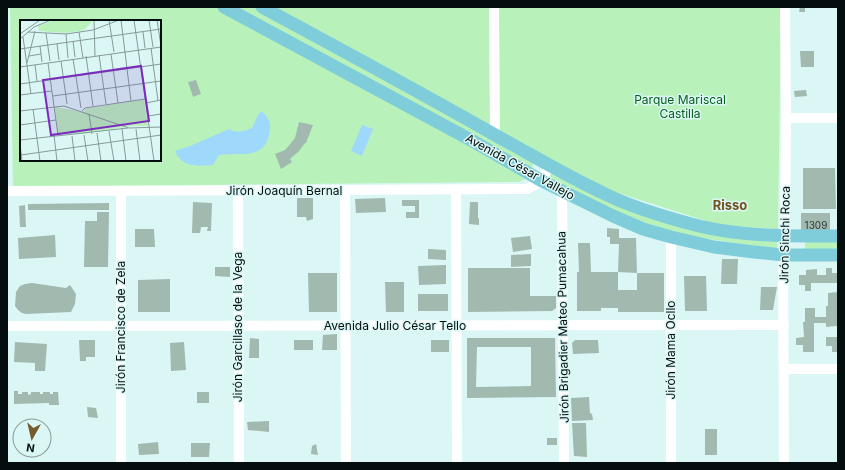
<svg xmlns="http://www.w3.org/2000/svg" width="845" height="470" viewBox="0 0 845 470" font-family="Inter,sans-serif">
<rect width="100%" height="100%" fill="#dbf7f5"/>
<g fill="#b8f2ba" fill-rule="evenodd">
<path d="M10,7H781L778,229L719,225L612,191L539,153L527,178L519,182L13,187ZM21,21H160V160H21Z"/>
<path d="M551,172L624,206L775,239L777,242V247L775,249L675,234L622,216L549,179V175Z"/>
<path d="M805,241H838V250L805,249Z"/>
</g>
<g fill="#9ed9fc">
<path d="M261,111C267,115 271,122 270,129C268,152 254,155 235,154C229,154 224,155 219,155L213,165C198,166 182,168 175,151L190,146L220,133L229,129C237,134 245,131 252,128L258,115Z"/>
<path d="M362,125L373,129L362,156L351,151Z"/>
</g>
<g fill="#a1b9af" fill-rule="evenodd">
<path d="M800,7H805V12H799Z"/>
<path d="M800,51H814V67H801Z"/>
<path d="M196,80L201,94L193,97L188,82Z"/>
<path d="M806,90L807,96L795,97L794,91Z"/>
<path d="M299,122L313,125L306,143H305L299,151L290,159L292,162L281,169L275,154L285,150L291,143L295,138Z"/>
<path d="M803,168H835L836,209H803Z"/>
<path d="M297,198H313V219L307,221L306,217H297Z"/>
<path d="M385,198L386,212L356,213L355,199Z"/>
<path d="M402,200H419V218H406V212H415V206H402Z"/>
<path d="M193,202L212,203L211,231H207L208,227H201L200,233H192Z"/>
<path d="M470,202H478V218H479V225L469,224Z"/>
<path d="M109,203V210H28V204Z"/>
<path d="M25,205L26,227H20L19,206Z"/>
<path d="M97,212H109L108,267H84L85,221H97Z"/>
<rect x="801" y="213" width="29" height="20"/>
<path d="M607,228L619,229V238H636L637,273L618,272L619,244H610V237H607Z"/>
<path d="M135,229H154L155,247H135Z"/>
<path d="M55,235L56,257L19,259L18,238Z"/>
<path d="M530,236L532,249L513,252L511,238Z"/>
<path d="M578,243H590L591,272H618V290H637V273H664V312H618V308H601V311H577V272H579Z"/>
<path d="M428,249L446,250V260L428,259Z"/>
<path d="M531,254V266L511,267V255Z"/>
<path d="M722,259H738L737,284H721Z"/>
<path d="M446,265V284L419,285L418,266Z"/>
<path d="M215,267H230V277L215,276Z"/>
<path d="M468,268H530V296H556V308L552,311L468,312Z"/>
<path d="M826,268H832V273H838V283H811V291H805V285H799V275H806V270L817,269V275H826Z"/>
<path d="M308,273H337V312H309Z"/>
<path d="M684,276H706L707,311H685Z"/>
<path d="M170,279V312H138V280Z"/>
<path d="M385,282H404V312H386Z"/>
<path d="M32,283L66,288L70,285L76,294L75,304L71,312L26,314L22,313L18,310L15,306L16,292L20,286L25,284Z"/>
<path d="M761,287H777L773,310H760Z"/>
<path d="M838,292V303H837V326L826,327V323H814V352H803V345H796V338L804,337L803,322H805V308H815V317H826V306H828V293Z"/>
<rect x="418" y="294" width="30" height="17"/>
<path d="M337,334V350H322L323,335Z"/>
<path d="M826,337H838V352H832V346H826Z"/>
<path d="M250,338L259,339V358H249Z"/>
<path d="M467,338H555L556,397L467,398ZM477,347H531V386L476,387Z"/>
<path d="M79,340H95V357H86V361H80Z"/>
<rect x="294" y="340" width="19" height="10"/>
<rect x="431" y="340" width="18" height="12"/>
<path d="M575,340H598L599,353L573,354L572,343Z"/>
<path d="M15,342L47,344L45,371H35V363L14,362Z"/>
<path d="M184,342L186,370L171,371L170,343Z"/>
<path d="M14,391H18V394H22V392H28V395L31,394V392H40V394H43V392H50V394H53V392H58L59,405H49V403L14,404Z"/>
<rect x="197" y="392" width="12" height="11"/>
<path d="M589,397L590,413L592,414L593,420L572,421L571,398Z"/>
<path d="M87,407L96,408L98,418L88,417Z"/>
<path d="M269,421V432L248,430L247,422Z"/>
<path d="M572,423H586L587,457L574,456Z"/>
<rect x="705" y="429" width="12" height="26"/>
<rect x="547" y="438" width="10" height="7"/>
<path d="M158,442L159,454L139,455L138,444Z"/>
<path d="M191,443H210L209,457H191Z"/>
<path d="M316,444L318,455L311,454L312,446Z"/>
<rect x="29" y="451" width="10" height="5"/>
</g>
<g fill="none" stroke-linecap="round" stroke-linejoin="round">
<g stroke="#fff" stroke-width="10">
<path d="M494,7L495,135"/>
<path d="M786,118H838"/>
<path d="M345,190L346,463"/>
<path d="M456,190L457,463"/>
<path d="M7,191L345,190L527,189L542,181L549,166"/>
<path d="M238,191L239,463"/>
<path d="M562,191L564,463"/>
<path d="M671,237V463"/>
<path d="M7,326L784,325"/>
<path d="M784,369H838"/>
<path d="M121,463V191"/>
<path d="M784,463L783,255L785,236L786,118L785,7"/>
</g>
<g stroke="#7fcdda" stroke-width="13">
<path d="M224,7L471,140L542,181L613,216L643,229L671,237L714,247L754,252L783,255H838"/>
<path d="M262,7C340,49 418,91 495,135C530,154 565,175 601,192C630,207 668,218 699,226C745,237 792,236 838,236"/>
</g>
</g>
<g text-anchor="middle" stroke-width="3" stroke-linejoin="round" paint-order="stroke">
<g font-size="10" fill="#2c3936">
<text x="816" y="229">1309</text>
</g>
<g font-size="12" fill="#09601c" stroke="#dbf7f5">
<text x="680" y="104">Parque Mariscal<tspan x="680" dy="14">Castilla</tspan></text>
</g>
<g font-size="12" fill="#050e0e" stroke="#dbf7f5">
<text transform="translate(520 167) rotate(29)" y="4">Avenida César Vallejo</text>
<text x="284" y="195">Jirón Joaquín Bernal</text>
<text transform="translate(785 235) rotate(-89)" y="4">Jirón Sinchi Roca</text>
<text x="395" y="330">Avenida Julio César Tello</text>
<text transform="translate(121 327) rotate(-90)" y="4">Jirón Francisco de Zela</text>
<text transform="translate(238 327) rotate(-90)" y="4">Jirón Garcillaso de la Vega</text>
<text transform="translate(563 327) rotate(-91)" y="4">Jirón Brigadier Mateo Pumacahua</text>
<text transform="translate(671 350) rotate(-90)" y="4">Jirón Mama Ocllo</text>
</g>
<g font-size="13" font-weight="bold" fill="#70521c" stroke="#dbf7f5">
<text x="730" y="210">Risso</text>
</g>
</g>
<g transform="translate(20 20)">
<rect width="141" height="141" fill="#dbf7f5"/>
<path d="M35,0H70L72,2L64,10L46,13L19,11L18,6ZM124,79L128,106H111L64,114H38L35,87L64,92L65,89Z" fill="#b8f2ba"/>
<path fill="none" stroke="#859a99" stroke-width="1" d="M74,0L75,36M89,0L94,32M101,0L111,81M114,0L134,141M129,0L133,27M137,0L141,26M8,12L46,14L73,10L99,0M59,12L63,38M123,12L125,28M26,13L30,41M0,14L20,0M46,14L48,38M3,17L11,74M0,19L14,7L31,0M53,21L55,37M37,24L39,40M20,26L22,42M131,28L138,81M0,29L141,9M91,34L98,83M79,35L86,84M9,36L21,34M66,36L73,86M53,39L61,88M41,41L47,84M7,43L15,11M28,43L38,115M15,45L17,61M0,47L141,27M0,64L141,44M0,75L32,71M33,76L141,61M126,83L141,80M13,89L20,141M0,91L44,86L109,108L141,107M62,91L65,88L125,79M69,94L72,114M128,96L141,94M0,105L36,100M102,109L106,141M116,109L120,141M89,111L94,141M77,113L81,141M34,115L37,141M64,115L68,141M52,116L55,141M0,120L108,108M0,124L2,141M1,135L141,115"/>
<path fill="#7b2cbf" fill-opacity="0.15" stroke="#7b2cbf" stroke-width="2" d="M121,46L129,101L31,115L23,60Z"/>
<rect width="141" height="141" fill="none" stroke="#050e0e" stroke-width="2"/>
</g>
<rect width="845" height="470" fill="none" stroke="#050e0e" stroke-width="16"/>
<g transform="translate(32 438) rotate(188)"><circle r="19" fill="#dbf7f5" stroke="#859a99"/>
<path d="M0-3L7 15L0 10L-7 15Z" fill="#765b2d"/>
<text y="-6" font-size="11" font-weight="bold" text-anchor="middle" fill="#050e0e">N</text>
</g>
</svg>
